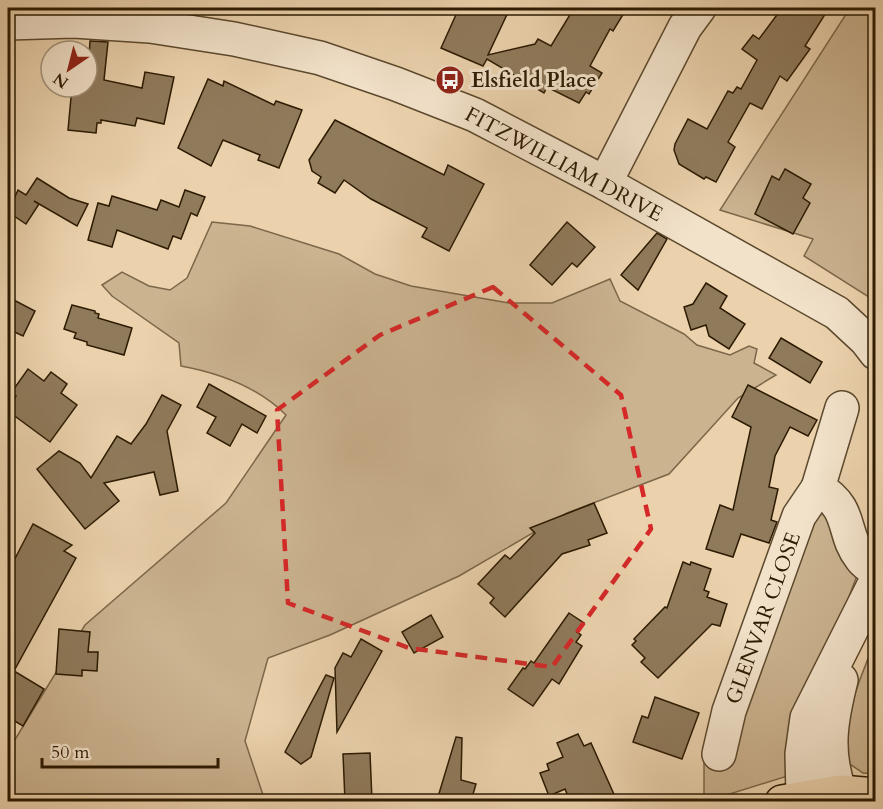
<svg xmlns="http://www.w3.org/2000/svg" width="883" height="809" viewBox="0 0 883 809" font-family="Cardo,serif">
<rect width="100%" height="100%" fill="#ebd2ad"/>
<filter id="stains"><feTurbulence type="fractalNoise" baseFrequency=".00333" numOctaves="4"/><feColorMatrix values="0 0 0 0 .2 0 0 0 0 .09 0 0 0 0 .02 0 0 0 .5 -.17"/></filter>
<radialGradient id="worn" r=".72"><stop offset=".6" stop-color="#630" stop-opacity="0"/><stop offset="1" stop-color="#630" stop-opacity=".3"/></radialGradient>
<g fill="#cbb390" stroke="#7c6749" stroke-width="1.5">
<path d="M850,8H875V301L804,256L813,239L720,210Z"/>
<path d="M212,222L250,226L339,254L375,274L411,286L509,303H552L610,279L620,301L684,334L697,345L730,355L749,346L757,349L754,363L776,375L738,398L669,474L567,513L459,576L330,635L268,658L245,741L265,801H8V751L85,625L226,503L286,415C258,387 219,373 181,366L179,343L112,296L102,285L122,272L149,286L170,290L187,278Z"/>
<path d="M817,499L859,570L818,680L794,774L704,802V757Z"/>
<path d="M875,641V774L863,773L847,762C839,722 861,678 875,641Z"/>
</g>
<g fill="#8f7a5b" stroke="#2c1b02" stroke-width="1.5">
<path d="M459,8H510L488,55L535,44L538,39L551,46L574,8H627L613,31L610,29L590,66L602,73L589,94L586,92L579,103L547,87L544,93L487,59L483,66L441,48Z"/>
<path d="M782,8H829L805,46L810,49L787,81L780,76L762,109L750,103L728,142L735,147L716,182L706,177L704,179L679,164L674,150L675,144L688,119L707,129L728,91L733,93L737,87L741,89L757,60L742,49L753,35L759,39Z"/>
<path d="M90,41L108,42L104,80L142,88L145,72L174,77L164,124L137,118L135,126L101,120V123H97L96,133L68,130L72,87H87Z"/>
<path d="M208,79L223,86L224,81L274,105L276,101L302,110L279,168L258,160L260,155L223,140L211,166L178,148Z"/>
<path d="M335,120L444,175L448,165L484,184L449,251L422,237L427,228L371,199L344,180L335,193L318,183L321,177L312,171L309,160Z"/>
<path d="M785,169L811,184L803,198L810,203L793,234L755,214L772,176L779,180Z"/>
<path d="M37,178L69,198L88,204L77,226L34,201L39,204L26,224L8,212L18,190L26,195Z"/>
<path d="M185,190L205,197L197,216L191,213L181,239L173,236L168,249L117,230L112,247L88,240L98,203L109,206L112,196L157,210L161,200L179,207Z"/>
<path d="M567,222L595,247L577,267L572,263L552,285L530,265Z"/>
<path d="M657,233L667,239L638,290L621,275Z"/>
<path d="M706,283L727,296L720,308L745,324L729,349L709,336L706,325L691,330L684,307L693,304Z"/>
<path d="M8,297L35,311L23,336L8,329Z"/>
<path d="M72,305L95,311V313L99,314L98,318L132,328L124,355L87,345V342L74,338L76,333L64,329Z"/>
<path d="M781,338L822,362L810,383L769,358Z"/>
<path d="M28,369L44,381L51,372L67,384L61,393L77,405L50,442L8,411L16,396L11,393Z"/>
<path d="M209,384L266,416L257,433L242,424L230,446L207,433L216,417L197,407Z"/>
<path d="M748,385L817,420L808,436L790,427L775,456L769,487L778,489L771,520L777,522L769,543L741,534L733,557L706,549L720,505L733,510L751,427L732,417Z"/>
<path d="M162,395L181,405L167,431L178,491L160,495L154,472L104,483L119,501L85,529L37,469L59,451L80,463L91,478L117,436L131,444L146,424Z"/>
<path d="M594,503L607,533L588,540L590,545L562,554L505,617L490,603L494,598L478,584L505,555L510,559L535,533L530,528Z"/>
<path d="M33,524L72,545L64,551L76,558L14,671L44,689L23,726L8,717V572Z"/>
<path d="M683,562L690,565L691,562L711,569L704,590L709,592L707,597L727,604L720,626L712,624L658,678L641,662L645,658L632,645L636,641L634,639L665,607L667,608Z"/>
<path d="M569,613L584,623L577,632L581,635L576,642L582,646L559,684L552,679L533,706L508,689L523,668L525,669L531,661L534,663Z"/>
<path d="M431,615L443,637L414,653L402,632Z"/>
<path d="M59,629L90,632L88,652H98L97,671L82,670V676L56,674Z"/>
<path d="M361,639L382,651L337,732L335,668L343,653L351,657Z"/>
<path d="M326,675L334,678L311,757L301,764L285,752Z"/>
<path d="M655,697L699,713L682,759L633,742L642,716L648,718Z"/>
<path d="M578,734L584,746L591,743L617,801H570L565,789L549,796L540,773L549,770L547,764L563,757L557,743Z"/>
<path d="M456,737L462,738L461,780L476,784L471,801H454L438,797Z"/>
<path d="M370,753L372,801H345L343,754Z"/>
</g>
<g fill="none" stroke-linecap="round" stroke-linejoin="round">
<g stroke="#5c492d" stroke-width="36">
<g id="minor">
<path d="M8,23L74,21L150,26L234,39L320,58L396,84L475,115L605,183L837,313L866,340L876,353"/>
<path d="M605,183L685,27L699,8"/>
<path d="M818,488L842,408"/>
<path d="M719,754L729,711L799,516L818,488C854,509 841,533 861,558C864,563 871,567 876,571"/>
<path d="M840,792C825,752 831,720 841,680"/>
<path d="M803,797L802,754L807,718L876,581"/>
</g>
</g>
<g stroke="#2c1b02" stroke-width="36">
<path id="major" d="M782,802L840,792L876,795"/>
</g>
<use href="#minor" stroke="#f2e2ca" stroke-width="33"/>
<use href="#major" stroke="#ebd2ad" stroke-width="33"/>
</g>
<path fill="none" stroke="#d62828" stroke-width="4.5" stroke-dasharray="12 8" stroke-linejoin="round" d="M493,287L621,395L651,529L552,667L409,648L288,603L277,410L380,335Z"/>
<defs>
<g id="bus-disc" transform="scale(1.5)"><circle r="9.5" fill="#8f2418" stroke="#f2e2ca"/><path d="M-5-6H5V4H4V6H2V4H-2V6H-4V4H-5ZM-3.5-4V0h7V-4ZM-3.5 1.2v1.5H-2V1.2ZM2 1.2v1.5H3.5V1.2Z" fill="#fff"/></g>
</defs>
<g fill-rule="evenodd">
<use href="#bus-disc" x="450" y="80"/>
</g>
<g text-anchor="middle" stroke-width="6" stroke-linejoin="round" paint-order="stroke">
<g font-size="21" font-weight="bold" fill="#2c1b02" stroke="#f2e2ca" text-anchor="start">
<text x="471" y="87">Elsfield Place</text>
</g>
<g font-size="21" fill="#2c1b02" stroke="#f2e2ca">
<text transform="translate(564 164) rotate(28)" y="7">FITZWILLIAM DRIVE</text>
<text transform="translate(763 618) rotate(-70)" y="7">GLENVAR CLOSE</text>
</g>
</g>
<rect width="883" height="809" fill="none" stroke="#ebd2ad" stroke-width="30"/>
<rect x="9" y="9" width="865" height="791" fill="none" stroke="#2c1b02" stroke-width="3"/>
<rect x="15" y="15" width="853" height="779" fill="none" stroke="#2c1b02" stroke-width="1.5"/>
<g transform="translate(69 69) rotate(215)"><circle r="28" fill="#f2e2ca" stroke="#a3927a" stroke-width="1.5"/>
<path d="M0-4.5L10 22L0 15L-10 22Z" fill="#8f2418"/>
<text y="-9" font-size="16" font-weight="bold" text-anchor="middle" fill="#2c1b02">N</text>
</g>
<path d="M42 758v9h176v-9" fill="none" stroke="#2c1b02" stroke-width="3"/>
<text x="51" y="758" font-size="18" fill="#2c1b02" stroke="#f2e2ca" stroke-width="4.5" paint-order="stroke">50 m</text>
<rect width="100%" height="100%" filter="url(#stains)"/>
<rect width="100%" height="100%" fill="url(#worn)"/>
</svg>
